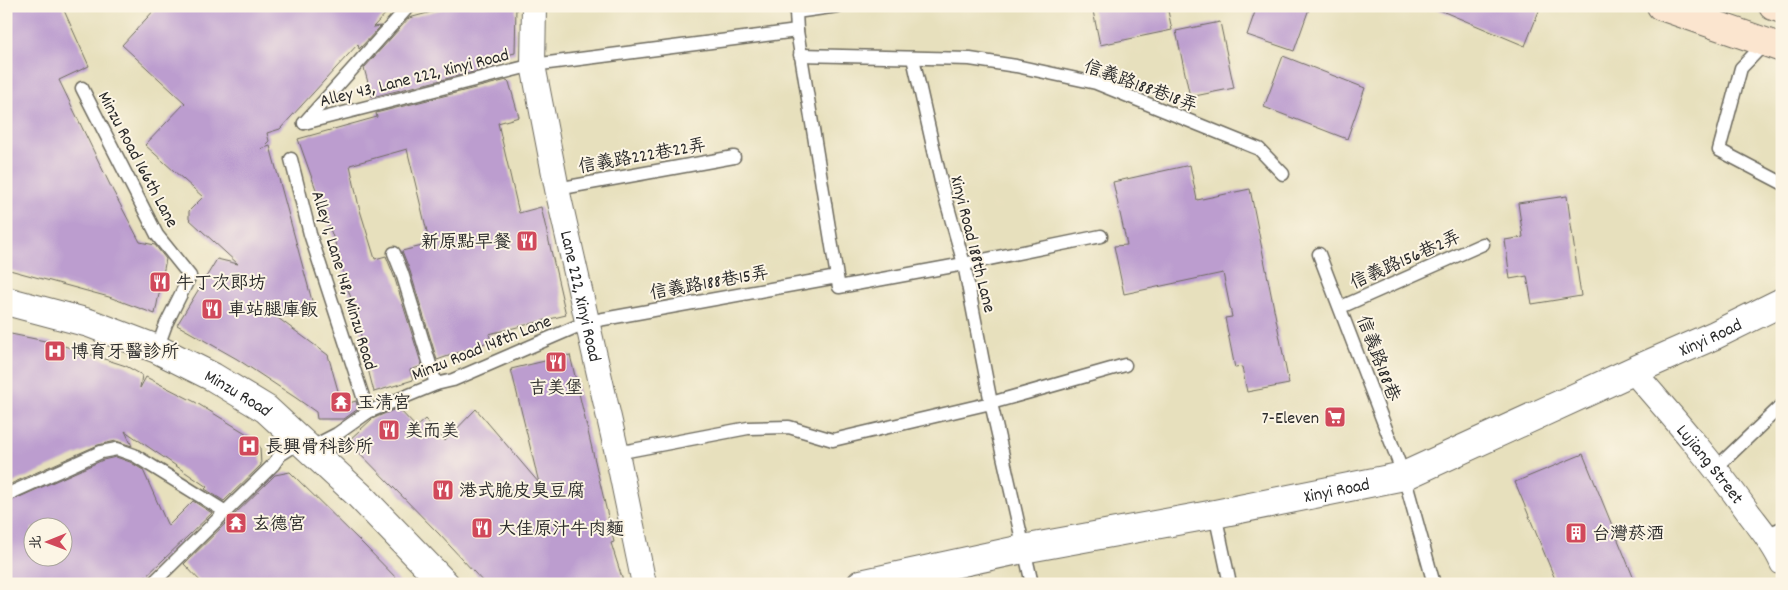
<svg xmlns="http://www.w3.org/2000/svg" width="1788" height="590" viewBox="0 0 1788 590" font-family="Dekko,'LXGW WenKai TC',sans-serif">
<rect width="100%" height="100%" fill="#fcf5e5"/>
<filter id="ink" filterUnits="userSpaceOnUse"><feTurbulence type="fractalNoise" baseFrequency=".02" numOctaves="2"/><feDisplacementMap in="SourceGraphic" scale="10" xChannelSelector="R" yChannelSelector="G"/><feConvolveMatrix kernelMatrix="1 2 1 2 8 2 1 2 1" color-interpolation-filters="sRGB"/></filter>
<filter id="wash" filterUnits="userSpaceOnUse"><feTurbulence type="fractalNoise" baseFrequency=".0096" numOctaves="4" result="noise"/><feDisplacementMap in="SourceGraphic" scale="20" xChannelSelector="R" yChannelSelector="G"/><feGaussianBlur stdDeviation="1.12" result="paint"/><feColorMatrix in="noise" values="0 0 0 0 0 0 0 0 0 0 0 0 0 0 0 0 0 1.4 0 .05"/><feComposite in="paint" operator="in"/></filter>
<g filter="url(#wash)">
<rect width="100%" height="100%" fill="#e7e0bd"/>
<g id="blocks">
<g fill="#bc9dcf" fill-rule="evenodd">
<path d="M6,6H62L89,66L59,80L112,189L140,242L155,245L166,259L155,314L109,297L6,269Z"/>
<path d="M158,6H393L373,27L381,26L359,49L358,44L280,129L267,133L269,141L261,149L270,146L314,308L278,318L328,355L342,405L356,401L358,409L344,419H317L316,412L296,398L237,359L177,325L217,259L238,264L189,219V211L203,197L145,145L185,103L122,45Z"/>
<path d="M454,6H516L515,53L487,60L494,67L372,97L364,68L409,18Z"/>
<path d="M1092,6H1167L1172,30L1100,45Z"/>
<path d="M1257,6H1310L1294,51L1247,35Z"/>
<path d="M1430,6H1541L1525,46Z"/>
<path d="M1220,22L1234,88L1190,97L1176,31Z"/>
<path d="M1283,56L1365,88L1347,139L1264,107Z"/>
<path d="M507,80L509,82L519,117L498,123L519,213L541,207L566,315L489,334L491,341L437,360L410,271L402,251L430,244L407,149L350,165L359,207L375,259L386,256L394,276L422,366L410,370L413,380L374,392L360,338L361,336L360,330L362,329L346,284L339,254L298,139L377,117L376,113Z"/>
<path d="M1190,165L1197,200L1250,189L1289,384L1247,392L1242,367L1235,368L1225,318L1232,317L1223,273L1124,294L1114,246L1127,245L1113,182Z"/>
<path d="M1567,196L1581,296L1532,304L1527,276L1510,279L1505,240L1523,237L1518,203Z"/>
<path d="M6,333L55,343L126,366L142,375L140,388L146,377L195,402L252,437L260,447L261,465L224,501L205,489L207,487L125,431L132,446L116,441L98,445L6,486Z"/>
<path d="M570,355L614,542L611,543L624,584H485L439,534L348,441L372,419L398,408L416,427L425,419L445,441L476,409L539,483L511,369Z"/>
<path d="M1583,454L1636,584H1557L1515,482Z"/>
<path d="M116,457L130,462L143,470L168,526L193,501L212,513L138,584H6V503L103,460ZM32,528H62V558H32Z"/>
<path d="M290,472L363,544L402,584H203L184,564L275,475Z"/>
</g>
</g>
</g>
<g filter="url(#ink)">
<use href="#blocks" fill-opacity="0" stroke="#6d6a5e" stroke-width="1"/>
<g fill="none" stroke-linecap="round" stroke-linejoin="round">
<g stroke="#6d6a5e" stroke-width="15">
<g id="service">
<path d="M797,31L837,277"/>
<path d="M1765,43L1741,68L1719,150L1782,183"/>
<path d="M800,55L970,59L1016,66L1096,83L1259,149L1283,174"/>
<path d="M913,58L942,186L964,264L991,403L1032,584"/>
<path d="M82,88L157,235L190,276L166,324L157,349"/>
<path d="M304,123L533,65L797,31L796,12L838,6"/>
<path d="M304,123L409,6"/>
<path d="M291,159L310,234L368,412"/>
<path d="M557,189L734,157"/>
<path d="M394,253L402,273L436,384"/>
<path d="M1319,254L1404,476L1434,584"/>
<path d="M1341,307L1483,244"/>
<path d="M310,448L337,434L368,412L436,384L453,380L587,322L837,277L839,287L964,264L1101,236"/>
<path d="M617,453L748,428L789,427L833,440L991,403L1125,365"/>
<path d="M1716,468L1782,405"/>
<path d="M6,495L101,452L117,449L134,455L226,512"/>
<path d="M1215,514L1230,584"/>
<path d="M1765,535L1782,528"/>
<path d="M152,584L273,465L280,455L302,441"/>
</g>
</g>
<g stroke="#6d6a5e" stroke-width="26">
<g id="minor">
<path id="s1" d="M534,6L533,65L557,189L617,453L644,584"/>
<path id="s2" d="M1633,371C1673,417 1712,462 1748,512C1760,528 1774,544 1782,563"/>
</g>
</g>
<g stroke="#6d6a5e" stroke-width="30">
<g id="tertiary">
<path id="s3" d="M6,301L89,323L157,349L213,377L266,409L359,495L445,584"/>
<path id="s4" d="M861,584L1023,549L1215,514L1404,476L1633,371L1715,335L1782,302"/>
</g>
</g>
<g stroke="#6d6a5e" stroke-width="30">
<g id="secondary">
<path d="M1661,6L1782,48"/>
<path d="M1773,6L1782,9"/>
</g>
</g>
<use href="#service" stroke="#fff" stroke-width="12"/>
<use href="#minor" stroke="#fff" stroke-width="24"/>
<use href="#tertiary" stroke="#fff" stroke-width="28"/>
<use href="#secondary" stroke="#fbe5cf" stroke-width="28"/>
</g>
</g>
<defs>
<g id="restaurant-square" transform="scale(1.125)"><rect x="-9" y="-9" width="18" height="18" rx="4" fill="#d1495b" stroke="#fcf5e5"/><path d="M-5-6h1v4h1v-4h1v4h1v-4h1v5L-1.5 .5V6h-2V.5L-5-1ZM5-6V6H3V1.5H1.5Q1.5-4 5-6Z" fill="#fff"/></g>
<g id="hospital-square" transform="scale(1.125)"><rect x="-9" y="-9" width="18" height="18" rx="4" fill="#d1495b" stroke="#fcf5e5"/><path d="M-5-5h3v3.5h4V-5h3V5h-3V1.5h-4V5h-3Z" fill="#fff"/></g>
<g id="temple-square" transform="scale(1.125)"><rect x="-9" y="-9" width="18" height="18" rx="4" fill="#d1495b" stroke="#fcf5e5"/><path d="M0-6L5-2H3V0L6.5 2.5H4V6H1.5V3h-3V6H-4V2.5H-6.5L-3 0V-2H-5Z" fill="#fff"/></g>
<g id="supermarket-square" transform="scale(1.125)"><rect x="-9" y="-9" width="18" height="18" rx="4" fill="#d1495b" stroke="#fcf5e5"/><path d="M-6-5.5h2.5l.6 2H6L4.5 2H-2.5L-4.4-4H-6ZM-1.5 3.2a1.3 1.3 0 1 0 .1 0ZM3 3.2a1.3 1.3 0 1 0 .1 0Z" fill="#fff"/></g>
<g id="building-square" transform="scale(1.125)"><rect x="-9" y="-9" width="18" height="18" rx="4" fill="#d1495b" stroke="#fcf5e5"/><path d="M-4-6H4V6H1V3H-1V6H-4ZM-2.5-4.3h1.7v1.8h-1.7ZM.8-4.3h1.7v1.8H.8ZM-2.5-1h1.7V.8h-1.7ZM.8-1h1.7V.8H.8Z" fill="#fff"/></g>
</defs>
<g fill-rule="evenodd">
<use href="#restaurant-square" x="527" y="241"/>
<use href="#restaurant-square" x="160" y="282"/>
<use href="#restaurant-square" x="212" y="309"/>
<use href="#hospital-square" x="55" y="351"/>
<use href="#restaurant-square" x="556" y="362"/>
<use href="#temple-square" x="341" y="402"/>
<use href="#supermarket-square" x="1335" y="417"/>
<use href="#restaurant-square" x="389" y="430"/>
<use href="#hospital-square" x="249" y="446"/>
<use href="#restaurant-square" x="443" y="490"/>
<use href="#temple-square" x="236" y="523"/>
<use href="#restaurant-square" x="482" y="528"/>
<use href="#building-square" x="1576" y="533"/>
</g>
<g text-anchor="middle" stroke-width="4" stroke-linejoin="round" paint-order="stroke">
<g font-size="18" fill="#2b2b2b" stroke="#fcf5e5">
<text transform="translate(414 77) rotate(-14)" y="6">Alley 43, Lane 222, Xinyi Road</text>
<text transform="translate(1141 85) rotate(20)" y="6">信義路188巷18弄</text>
<text transform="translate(642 155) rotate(-10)" y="6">信義路222巷22弄</text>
<text transform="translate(139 159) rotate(62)" y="6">Minzu Road 166th Lane</text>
<text transform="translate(974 244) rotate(76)" y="6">Xinyi Road 188th Lane</text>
<text transform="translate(1405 259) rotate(-24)" y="6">信義路156巷2弄</text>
<text transform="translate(345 280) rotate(73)" y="6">Alley 1, Lane 148, Minzu Road</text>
<text transform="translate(709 282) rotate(-10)" y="6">信義路188巷15弄</text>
<text dy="6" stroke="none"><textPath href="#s1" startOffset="295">Lane 222, Xinyi Road</textPath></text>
<text dy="6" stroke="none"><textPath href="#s4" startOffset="890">Xinyi Road</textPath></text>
<text transform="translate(481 347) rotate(-22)" y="6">Minzu Road 148th Lane</text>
<text transform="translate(1379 358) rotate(69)" y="6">信義路188巷</text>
<text dy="6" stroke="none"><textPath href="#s3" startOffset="251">Minzu Road</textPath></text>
<text dy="6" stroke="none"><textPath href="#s2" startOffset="121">Lujiang Street</textPath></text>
<text dy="6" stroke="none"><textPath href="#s4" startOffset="485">Xinyi Road</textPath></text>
</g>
<g font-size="18" fill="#2b2b2b" stroke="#fcf5e5" text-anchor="start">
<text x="511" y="247" text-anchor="end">新原點早餐</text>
<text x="176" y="288">牛丁次郎坊</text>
<text x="228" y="315">車站腿庫飯</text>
<text x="71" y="357">博育牙醫診所</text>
<text x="556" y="393" text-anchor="middle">吉美堡</text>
<text x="357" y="408">玉清宮</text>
<text x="1319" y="423" text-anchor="end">7-Eleven</text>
<text x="405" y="436">美而美</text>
<text x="265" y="452">長興骨科診所</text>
<text x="459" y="496">港式脆皮臭豆腐</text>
<text x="252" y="529">玄德宮</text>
<text x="498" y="534">大佳原汁牛肉麵</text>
<text x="1592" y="539">台灣菸酒</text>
</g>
</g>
<rect width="1788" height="590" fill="none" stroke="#fcf5e5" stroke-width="25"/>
<g transform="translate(48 542) rotate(269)"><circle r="24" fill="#fcf5e5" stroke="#a8a49b"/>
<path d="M0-4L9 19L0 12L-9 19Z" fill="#d1495b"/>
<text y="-8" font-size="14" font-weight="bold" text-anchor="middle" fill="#2b2b2b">北</text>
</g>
</svg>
